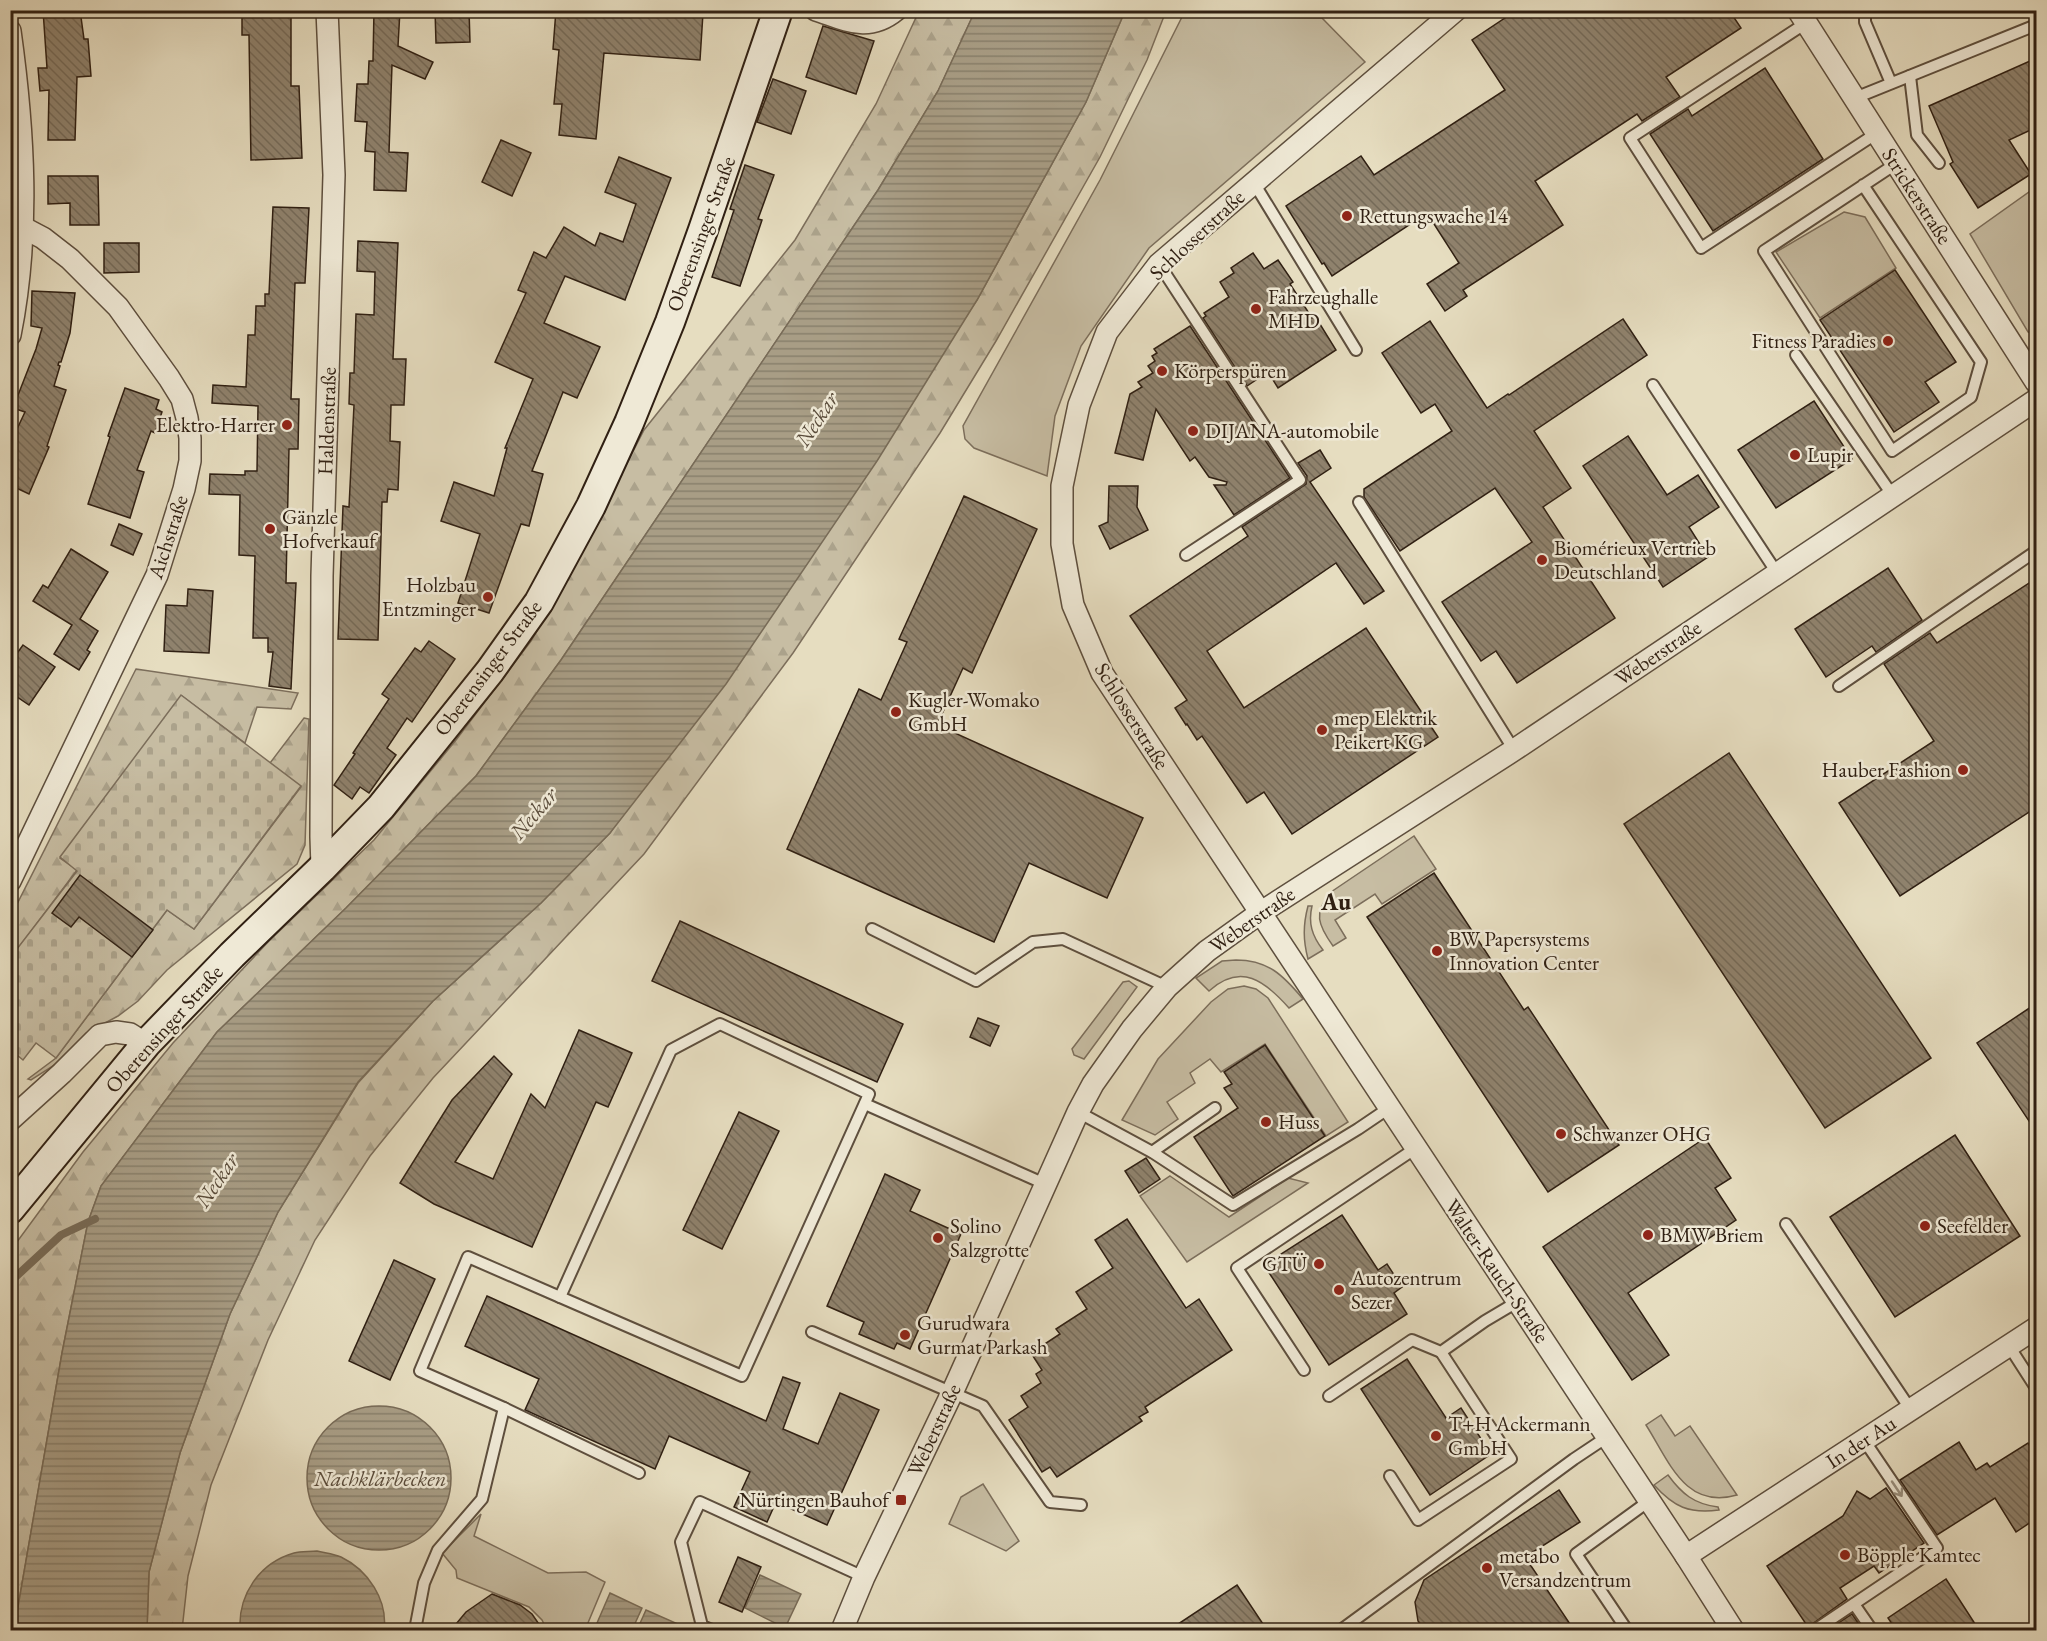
<svg xmlns="http://www.w3.org/2000/svg" width="2047" height="1641" viewBox="0 0 2047 1641" font-family="'EB Garamond',serif">
<defs>
<pattern id="forest-firs" width="22" height="20" patternUnits="userSpaceOnUse" patternTransform="scale(1.5)"><rect width="22" height="20" fill="#c7bda3"/><path d="M5 1l3.5 6h-7zM16 11l3.5 6h-7z" fill="#aba28b"/></pattern>
<pattern id="cemetery-stones" width="16" height="16" patternUnits="userSpaceOnUse" patternTransform="scale(1.5)"><rect width="16" height="16" fill="#c7bda3"/><path d="M2 7V4a2 2 0 0 1 4 0v3zM10 15v-3a2 2 0 0 1 4 0v3z" fill="#aba28b"/></pattern>
<pattern id="water-rules" width="6" height="5" patternUnits="userSpaceOnUse" patternTransform="scale(1.5)"><rect width="6" height="5" fill="#a89d85"/><path d="M0 2.5h6" fill="none" stroke="#89806c"/></pattern>
<pattern id="building-back-hatch" width="6" height="6" patternUnits="userSpaceOnUse" patternTransform="scale(1.5)"><rect width="6" height="6" fill="#8f826d"/><path d="M-1 5l2 2M0 0l6 6M5-1l2 2" fill="none" stroke="#756a58"/></pattern>
</defs>
<rect width="100%" height="100%" fill="#e6ddc0"/>
<filter id="stains"><feTurbulence type="fractalNoise" baseFrequency=".00333" numOctaves="4"/><feColorMatrix values="0 0 0 0 .2 0 0 0 0 .09 0 0 0 0 .02 0 0 0 .5 -.17"/></filter>
<radialGradient id="worn" r=".72"><stop offset=".6" stop-color="#630" stop-opacity="0"/><stop offset="1" stop-color="#630" stop-opacity=".3"/></radialGradient>
<g fill="#c7bda3" stroke="#7c6e5b" stroke-width="1.5">
<path d="M1183,15L1322,18L1365,62L1149,248L1081,346L1055,416L1047,476L974,448L965,439L963,426L1100,180Z"/>
<path d="M2036,187V336L2028,332L1970,234Z"/>
<path d="M1844,212L1865,217L1896,268L1820,318L1776,252Z"/>
<path d="M1414,836L1436,869L1382,904L1375,894L1335,920L1346,938L1333,946C1318,925 1313,913 1331,892Z"/>
<path d="M1308,906H1312C1308,923 1312,936 1323,950L1308,959C1303,940 1303,925 1308,906Z"/>
<path d="M1236,960C1268,960 1283,975 1303,999L1289,1008C1265,981 1241,962 1209,991L1196,978L1222,961Z"/>
<path d="M1129,981L1137,987L1084,1059L1074,1055L1072,1049L1123,982Z"/>
<path d="M1244,986L1256,989L1268,998L1348,1122L1326,1136L1265,1044L1221,1072L1210,1059L1190,1073L1195,1083L1167,1102L1178,1119L1155,1135L1122,1120L1158,1059L1211,1002L1228,989Z"/>
<path d="M1170,1176L1229,1217L1288,1178L1308,1183L1187,1262L1140,1196Z"/>
<path d="M1661,1415L1675,1436L1690,1426L1737,1495C1685,1510 1669,1461 1646,1425Z"/>
<path d="M1668,1475C1682,1494 1694,1504 1718,1507L1719,1510C1689,1514 1674,1507 1654,1485Z"/>
<path d="M983,1484L1019,1541L1006,1551L949,1524L961,1497Z"/>
<path d="M481,1514L474,1536L548,1573L586,1572L605,1582L585,1630H547L542,1620L529,1607L457,1578L456,1570L442,1553Z"/>
</g>
<g fill="url(#forest-firs)" stroke="#7c6e5b" stroke-width="1.5">
<path d="M919,11H975L938,91L878,190L561,660L476,776L346,908L217,1032L101,1186L88,1222L62,1353L14,1630H11V1250L83,1152L173,1043L269,941L374,840L456,740L531,641L575,565L644,430L795,240L876,104Z"/>
<path d="M1125,11H1166L1147,60L1100,157L996,341L940,433L793,653L644,854L433,1078L370,1156L315,1240L268,1340L211,1485L188,1576L182,1630H147L149,1572L180,1453L230,1314L278,1212L358,1083L433,1001L541,903L610,833L977,300L1086,102Z"/>
<path d="M136,669L298,693L291,709L257,707L245,743L182,696L60,858L77,870L11,958L10,918Z"/>
<path d="M304,718L309,719L305,845L297,864L167,970L138,1001L118,1016L86,1033L53,1066L31,1080L28,1079L56,1058L167,910L194,929L301,787L270,763Z"/>
</g>
<path fill="url(#cemetery-stones)" stroke="#7c6e5b" stroke-width="1.5" d="M181,695L301,786L194,929L167,910L56,1058L36,1043L23,1060L11,1050L10,958L77,871L60,857Z"/>
<g fill="url(#water-rules)" stroke="#786b57" stroke-width="1.5">
<path d="M975,11H1125L1086,102L977,300L877,461L726,684L610,833L541,903L433,1001L358,1082L278,1212L230,1314L180,1453L149,1572L147,1630H14L62,1353L88,1222L101,1186L217,1032L346,908L476,776L561,660L878,190L938,91Z"/>
<circle cx="379" cy="1478" r="72"/>
<path d="M317,1551C325,1553 334,1554 341,1557C368,1570 388,1600 384,1630H240C238,1595 259,1563 294,1553C301,1551 310,1552 317,1551Z"/>
<path d="M760,1575L801,1594L785,1628L745,1608Z"/>
<path d="M610,1593L642,1608L632,1630H594Z"/>
<path d="M646,1610L678,1624L675,1630H637Z"/>
</g>
<g fill="none" stroke-linecap="round" stroke-linejoin="round">
<path stroke="#786b57" stroke-width="8" d="M10,1282L61,1235L95,1219"/>
</g>
<g fill="url(#building-back-hatch)" stroke="#302013" stroke-width="1.5">
<path d="M43,10H80L84,39H88L91,76L77,77L75,140H48L49,90L40,91L38,68H47Z"/>
<path d="M242,10H291V86H299L302,158L251,160L249,35H242Z"/>
<path d="M374,10H400L398,46L433,62L425,79L392,65L389,152L408,153L406,191L374,190L375,152L365,151L367,122L355,121L357,84H368L369,61H373Z"/>
<path d="M435,10H469L470,42L436,43Z"/>
<path d="M556,10H662L703,13L700,60L604,53L596,139L559,135L562,104H554L559,50L553,49Z"/>
<path d="M1517,10H1729L1741,28L1666,77L1680,97L1642,121L1637,114L1535,181L1563,225L1463,290L1467,296L1445,311L1427,284L1459,263L1427,213L1332,276L1324,263L1322,264L1286,206L1361,156L1374,175L1505,90L1472,40Z"/>
<path d="M823,26L874,41L856,94L806,77Z"/>
<path d="M2030,61L2037,76V127L2009,140L2031,174L1978,208L1950,164L1953,162L1929,106Z"/>
<path d="M1765,68L1823,159L1713,231L1650,134L1688,109L1692,116Z"/>
<path d="M773,79L806,91L791,134L757,122Z"/>
<path d="M501,140L531,153L512,196L482,182Z"/>
<path d="M619,157L671,178L625,300L565,276L544,323L600,347L577,398L563,392L532,471L543,474L529,526L521,524L489,613L458,603L480,534L441,521L454,482L494,496L507,448H505L533,379L495,362L526,293L518,290L534,252L546,258L564,227L595,246L600,233L623,242L636,204L605,192Z"/>
<path d="M745,165L774,175L758,219L762,220L740,286L712,277L734,210L730,209Z"/>
<path d="M48,176H98L99,225H70V203L48,204Z"/>
<path d="M273,207L309,208L305,283H295L291,399H299L298,449H289L286,583H296L291,689L269,686L273,652H268V638H253L255,556L239,555L240,495L209,494L210,474L245,475V471H257L258,406L212,403L213,385L246,387L248,335H255L256,306H265V294H269Z"/>
<path d="M358,241L398,243L393,359H406L404,405H391L390,441L400,442L398,490L388,489L387,502H382L378,640L338,639L343,506L349,507L354,405L349,404L350,373H354L356,314L374,315L375,272L357,271Z"/>
<path d="M104,243H139V272L104,273Z"/>
<path d="M1253,253L1264,269L1278,260L1293,282L1290,284L1312,318L1315,316L1336,350L1278,388L1268,372L1247,386L1203,318L1206,316L1204,313L1229,297L1220,282L1234,273L1231,268Z"/>
<path d="M1895,270L1956,362L1925,382L1939,402L1894,432L1820,320Z"/>
<path d="M32,291L75,293L70,333L61,362H59L58,365L60,366L54,386L66,390L47,446L49,447L29,494L10,485V444L25,412L13,408L36,349L42,328L31,326Z"/>
<path d="M1623,319L1647,355L1534,431L1571,488L1543,507L1615,618L1517,683L1496,651L1481,661L1442,602L1532,542L1495,488L1400,551L1364,497V489L1452,431L1435,404L1421,413L1382,353L1430,321L1487,408L1508,394L1509,395Z"/>
<path d="M1190,326L1290,478L1234,515L1214,485H1226L1227,482L1209,477L1195,457L1190,461L1156,409L1143,460L1115,453L1130,394L1142,387L1138,382L1153,373L1148,366L1155,361L1152,356L1157,353L1154,349Z"/>
<path d="M125,388L159,400L156,409L162,412L155,433L151,431L137,470L144,472L130,518L88,504L110,437L108,436Z"/>
<path d="M1814,401L1852,459L1776,508L1738,450Z"/>
<path d="M1628,436L1667,495L1698,475L1719,507L1689,527L1708,557L1663,587L1583,466Z"/>
<path d="M1320,450L1331,468L1310,482L1384,591L1364,604L1336,563L1207,651L1244,708L1366,628L1438,737L1292,834L1264,792L1247,803L1202,736L1197,740L1187,724L1186,725L1175,708L1187,700L1130,616L1248,536L1242,527L1306,484L1307,476L1298,463Z"/>
<path d="M1109,486H1138L1137,507L1148,530L1110,549L1099,526L1108,522Z"/>
<path d="M964,496L1037,529L972,673L963,668L937,725L1143,818L1107,898L1029,863L994,942L787,849L859,689L881,700L907,642L899,639Z"/>
<path d="M119,524L142,534L133,555L111,545Z"/>
<path d="M71,549L108,572L80,619L98,631L87,650L90,652L79,670L54,654L72,625L33,601L43,585L48,588Z"/>
<path d="M1888,568L1922,620L1876,652L1872,646L1826,677L1795,629Z"/>
<path d="M2037,578V807L1900,896L1839,803L1934,741L1884,664L1930,633L1937,643Z"/>
<path d="M188,589L213,591L209,653L164,651L166,605L187,606Z"/>
<path d="M429,641L455,659L412,722L407,718L387,748L396,755L369,793L360,787L352,799L334,785L355,754L353,753L389,699L382,694L415,648L421,652Z"/>
<path d="M23,645L55,667L29,705L10,692V663Z"/>
<path d="M1729,753L1931,1058L1825,1128L1624,824Z"/>
<path d="M1434,873L1524,1010L1528,1007L1619,1145L1548,1192L1367,917Z"/>
<path d="M80,875L153,930L132,957L79,917L71,927L52,913Z"/>
<path d="M680,921L903,1024L877,1082L652,981Z"/>
<path d="M2037,1003V1133L1977,1043Z"/>
<path d="M978,1018L999,1026L990,1046L970,1037Z"/>
<path d="M579,1030L632,1053L608,1107L596,1102L532,1247L434,1204L400,1183L452,1100L494,1056L512,1074L455,1162L493,1179L531,1094L545,1108Z"/>
<path d="M1265,1045L1325,1136L1233,1196L1194,1137L1238,1108L1224,1088L1232,1084L1224,1072Z"/>
<path d="M739,1112L779,1131L722,1249L683,1230Z"/>
<path d="M1955,1135L2020,1236L1895,1317L1830,1217Z"/>
<path d="M1705,1138L1731,1178L1715,1188L1736,1220L1628,1293L1669,1355L1632,1380L1543,1247Z"/>
<path d="M1146,1158L1160,1179L1139,1193L1125,1171Z"/>
<path d="M885,1174L920,1190L910,1211L961,1234L910,1349L897,1343L894,1349L859,1334L864,1322L827,1306Z"/>
<path d="M1342,1215L1378,1270L1387,1264L1402,1287L1394,1293L1407,1314L1329,1365L1264,1265Z"/>
<path d="M1127,1219L1186,1308L1199,1299L1232,1350L1145,1407L1148,1412L1139,1417L1142,1421L1057,1477L1050,1467L1042,1472L1009,1420L1028,1407L1021,1396L1041,1383L1036,1374L1042,1370L1031,1353L1060,1334L1056,1329L1087,1309L1076,1292L1113,1268L1095,1240Z"/>
<path d="M394,1260L435,1279L390,1380L349,1361Z"/>
<path d="M487,1296L766,1421L783,1377L800,1383L783,1429L818,1444L840,1393L879,1410L827,1525L776,1502L767,1522L734,1507L750,1472L669,1436L655,1469L525,1410L539,1379L465,1346Z"/>
<path d="M1407,1359L1446,1418L1461,1408L1491,1454L1430,1495L1361,1389Z"/>
<path d="M1959,1442L1976,1470L1987,1463L1990,1467L2028,1443L2037,1457V1518L2016,1532L1995,1498L1937,1535L1900,1480Z"/>
<path d="M1886,1488L1924,1543L1879,1573L1874,1566L1840,1588L1847,1599L1808,1627L1767,1566L1843,1516L1857,1491L1870,1499Z"/>
<path d="M1559,1490L1580,1522L1525,1557L1574,1630H1425L1418,1621L1415,1602L1424,1580Z"/>
<path d="M738,1557L761,1567L742,1612L719,1602Z"/>
<path d="M1946,1579L1979,1630H1896L1888,1618Z"/>
<path d="M1237,1585L1267,1630H1169Z"/>
<path d="M492,1594L520,1605L532,1614L543,1630H451L466,1612Z"/>
<path d="M1852,1614L1863,1630H1828Z"/>
</g>
<g fill="none" stroke-linecap="round" stroke-linejoin="round">
<g stroke="#5e4f3e" stroke-width="14">
<g id="lane">
<path d="M1865,10V22L1891,83"/>
<path d="M1806,23L1630,138L1701,248L1877,133"/>
<path d="M1910,76L1917,135L1939,163"/>
<path d="M1855,98L2036,25"/>
<path d="M1254,183L1356,350"/>
<path d="M1863,185L1981,362L1971,397L1892,451L1764,251L1897,163"/>
<path d="M1159,264L1300,480L1186,555"/>
<path d="M1796,355L1893,496"/>
<path d="M1653,385L1777,573"/>
<path d="M1359,502L1514,750"/>
<path d="M1839,686L2036,551"/>
<path d="M872,929L976,981L1033,942L1063,939L1167,987"/>
<path d="M720,1024L869,1094L742,1376L560,1297L671,1050Z"/>
<path d="M865,1104L1045,1184"/>
<path d="M1078,1112L1152,1152L1233,1205L1358,1129L1389,1108"/>
<path d="M1152,1152L1215,1108"/>
<path d="M1786,1224L1911,1410"/>
<path d="M560,1297L468,1257L420,1371L504,1408L639,1473"/>
<path d="M812,1332L983,1406L1050,1502L1081,1505"/>
<path d="M2009,1346L2036,1388"/>
<path d="M1304,1370L1237,1268L1416,1148"/>
<path d="M1329,1396L1412,1340L1441,1352L1485,1321L1517,1302"/>
<path d="M1390,1476L1418,1520L1511,1459L1441,1352"/>
<path d="M1854,1604L1872,1630"/>
<path d="M415,1630L424,1583L438,1550L482,1499L504,1408"/>
<path d="M712,1630L702,1626L681,1542L700,1502L864,1577"/>
<path d="M1341,1630L1574,1459L1607,1437"/>
<path d="M1627,1630L1576,1554L1649,1501"/>
<path d="M1815,1630L1937,1548L1864,1440"/>
</g>
</g>
<g stroke="#5e4f3e" stroke-width="24">
<g id="street">
<path d="M816,10C847,20 868,33 896,10"/>
<path d="M1456,10L1159,264L1107,332L1079,405L1062,486V544L1073,605L1102,673L1686,1556L1733,1630"/>
<path d="M1798,10L2036,382"/>
<path d="M10,31C24,131 30,235 10,335"/>
<path d="M322,868L321,837L322,576L334,175L327,10"/>
<path d="M10,881L157,575L184,489L190,461V438L187,418L182,399L169,378L118,307L70,259L43,238L24,228"/>
<path d="M10,1120L62,1073L100,1035L116,1032L130,1034L146,1044"/>
<path d="M1686,1556L2036,1328"/>
<path d="M842,1630L864,1577L952,1393L1078,1112L1093,1084L1132,1029L1167,987L1207,951L1260,913L1514,750L2036,400"/>
</g>
</g>
<g stroke="#302013" stroke-width="32">
<path id="secondary" d="M10,1209L146,1044L232,955L322,868L381,807L490,671L539,602L591,506L629,423L670,322L703,230L778,10"/>
</g>
<use href="#lane" stroke="#efe9d6" stroke-width="10"/>
<use href="#street" stroke="#efe9d6" stroke-width="21"/>
<use href="#secondary" stroke="#efe9d6" stroke-width="28"/>
</g>
<defs><path id="oneway-shaft" d="M-6 0H5M1.5-3L5.5 0L1.5 3" fill="none" stroke-width="1.6" stroke-linecap="round" stroke-linejoin="round" transform="scale(1.5)"/></defs>
<use stroke="#998f7e" href="#oneway-shaft" transform="translate(1897 1489) rotate(56)"/>
<g fill="#8f2418" stroke="#efe9d6" stroke-width="2">
<circle cx="1347" cy="216" r="6"/>
<circle cx="1256" cy="309" r="6"/>
<circle cx="1888" cy="341" r="6"/>
<circle cx="1162" cy="371" r="6"/>
<circle cx="287" cy="425" r="6"/>
<circle cx="1193" cy="431" r="6"/>
<circle cx="1795" cy="455" r="6"/>
<circle cx="270" cy="529" r="6"/>
<circle cx="1542" cy="560" r="6"/>
<circle cx="488" cy="597" r="6"/>
<circle cx="896" cy="712" r="6"/>
<circle cx="1322" cy="730" r="6"/>
<circle cx="1963" cy="770" r="6"/>
<circle cx="1437" cy="951" r="6"/>
<circle cx="1266" cy="1122" r="6"/>
<circle cx="1561" cy="1134" r="6"/>
<circle cx="1925" cy="1226" r="6"/>
<circle cx="1648" cy="1235" r="6"/>
<circle cx="938" cy="1238" r="6"/>
<circle cx="1319" cy="1264" r="6"/>
<circle cx="1339" cy="1290" r="6"/>
<circle cx="905" cy="1335" r="6"/>
<circle cx="1436" cy="1436" r="6"/>
<rect x="895" y="1494" width="12" height="12" rx="3"/>
<circle cx="1845" cy="1555" r="6"/>
<circle cx="1487" cy="1568" r="6"/>
</g>
<g text-anchor="middle" stroke-width="5" stroke-linejoin="round" paint-order="stroke">
<g font-size="21" fill="#302013" stroke="#efe9d6">
<text transform="translate(1917 196) rotate(57)" y="7">Strickerstraße</text>
<text transform="translate(701 234) rotate(-70)" y="7">Oberensinger Straße</text>
<text transform="translate(1197 235) rotate(-43)" y="7">Schlosserstraße</text>
<text transform="translate(327 421) rotate(-88)" y="7">Haldenstraße</text>
<text transform="translate(168 537) rotate(-72)" y="7">Aichstraße</text>
<text transform="translate(1658 653) rotate(-34)" y="7">Weberstraße</text>
<text transform="translate(488 668) rotate(-53)" y="7">Oberensinger Straße</text>
<text transform="translate(1132 716) rotate(58)" y="7">Schlosserstraße</text>
<text transform="translate(1252 920) rotate(-35)" y="7">Weberstraße</text>
<text transform="translate(164 1029) rotate(-48)" y="7">Oberensinger Straße</text>
<text transform="translate(1497 1271) rotate(56)" y="7">Walter-Rauch-Straße</text>
<text transform="translate(934 1430) rotate(-65)" y="7">Weberstraße</text>
<text transform="translate(1861 1442) rotate(-33)" y="7">In der Au</text>
</g>
<g font-size="21" fill="#302013" stroke="#efe9d6" text-anchor="start">
<text x="1359" y="223">Rettungswache 14</text>
<text x="1268" y="304">Fahrzeughalle<tspan x="1268" dy="24">MHD</tspan></text>
<text x="1876" y="348" text-anchor="end">Fitness Paradies</text>
<text x="1174" y="378">Körperspüren</text>
<text x="275" y="432" text-anchor="end">Elektro-Harrer</text>
<text x="1205" y="438">DIJANA-automobile</text>
<text x="1807" y="462">Lupir</text>
<text x="282" y="524">Gänzle<tspan x="282" dy="24">Hofverkauf</tspan></text>
<text x="1554" y="555">Biomérieux Vertrieb<tspan x="1554" dy="24">Deutschland</tspan></text>
<text x="476" y="592" text-anchor="end">Holzbau<tspan x="476" dy="24">Entzminger</tspan></text>
<text x="908" y="707">Kugler-Womako<tspan x="908" dy="24">GmbH</tspan></text>
<text x="1334" y="725">mep Elektrik<tspan x="1334" dy="24">Peikert KG</tspan></text>
<text x="1951" y="777" text-anchor="end">Hauber Fashion</text>
<text x="1449" y="946">BW Papersystems<tspan x="1449" dy="24">Innovation Center</tspan></text>
<text x="1278" y="1129">Huss</text>
<text x="1573" y="1141">Schwanzer OHG</text>
<text x="950" y="1233">Solino<tspan x="950" dy="24">Salzgrotte</tspan></text>
<text x="1937" y="1233">Seefelder</text>
<text x="1660" y="1242">BMW Briem</text>
<text x="1307" y="1271" text-anchor="end">GTÜ</text>
<text x="1351" y="1285">Autozentrum<tspan x="1351" dy="24">Sezer</tspan></text>
<text x="917" y="1330">Gurudwara<tspan x="917" dy="24">Gurmat Parkash</tspan></text>
<text x="1448" y="1431">T+H Ackermann<tspan x="1448" dy="24">GmbH</tspan></text>
<text x="889" y="1507" text-anchor="end">Nürtingen Bauhof</text>
<text x="1857" y="1562">Böpple Kamtec</text>
<text x="1499" y="1563">metabo<tspan x="1499" dy="24">Versandzentrum</tspan></text>
</g>
<g font-size="22" font-style="italic" fill="#5a4c3b" stroke="#efe9d6">
<text transform="translate(816 419) rotate(-57)" y="8">Neckar</text>
<text transform="translate(533 813) rotate(-50)" y="8">Neckar</text>
<text transform="translate(216 1180) rotate(-56)" y="8">Neckar</text>
<text x="380" y="1486">Nachklärbecken</text>
</g>
<g font-size="24" font-weight="bold" fill="#302013" stroke="#efe9d6">
<text x="1336" y="910">Au</text>
</g>
</g>
<rect width="2047" height="1641" fill="none" stroke="#e6ddc0" stroke-width="36"/>
<rect x="12" y="12" width="2023" height="1617" fill="none" stroke="#302013" stroke-width="3"/>
<rect x="18" y="18" width="2011" height="1605" fill="none" stroke="#302013" stroke-width="1.5"/>
<rect width="100%" height="100%" filter="url(#stains)"/>
<rect width="100%" height="100%" fill="url(#worn)"/>
</svg>
